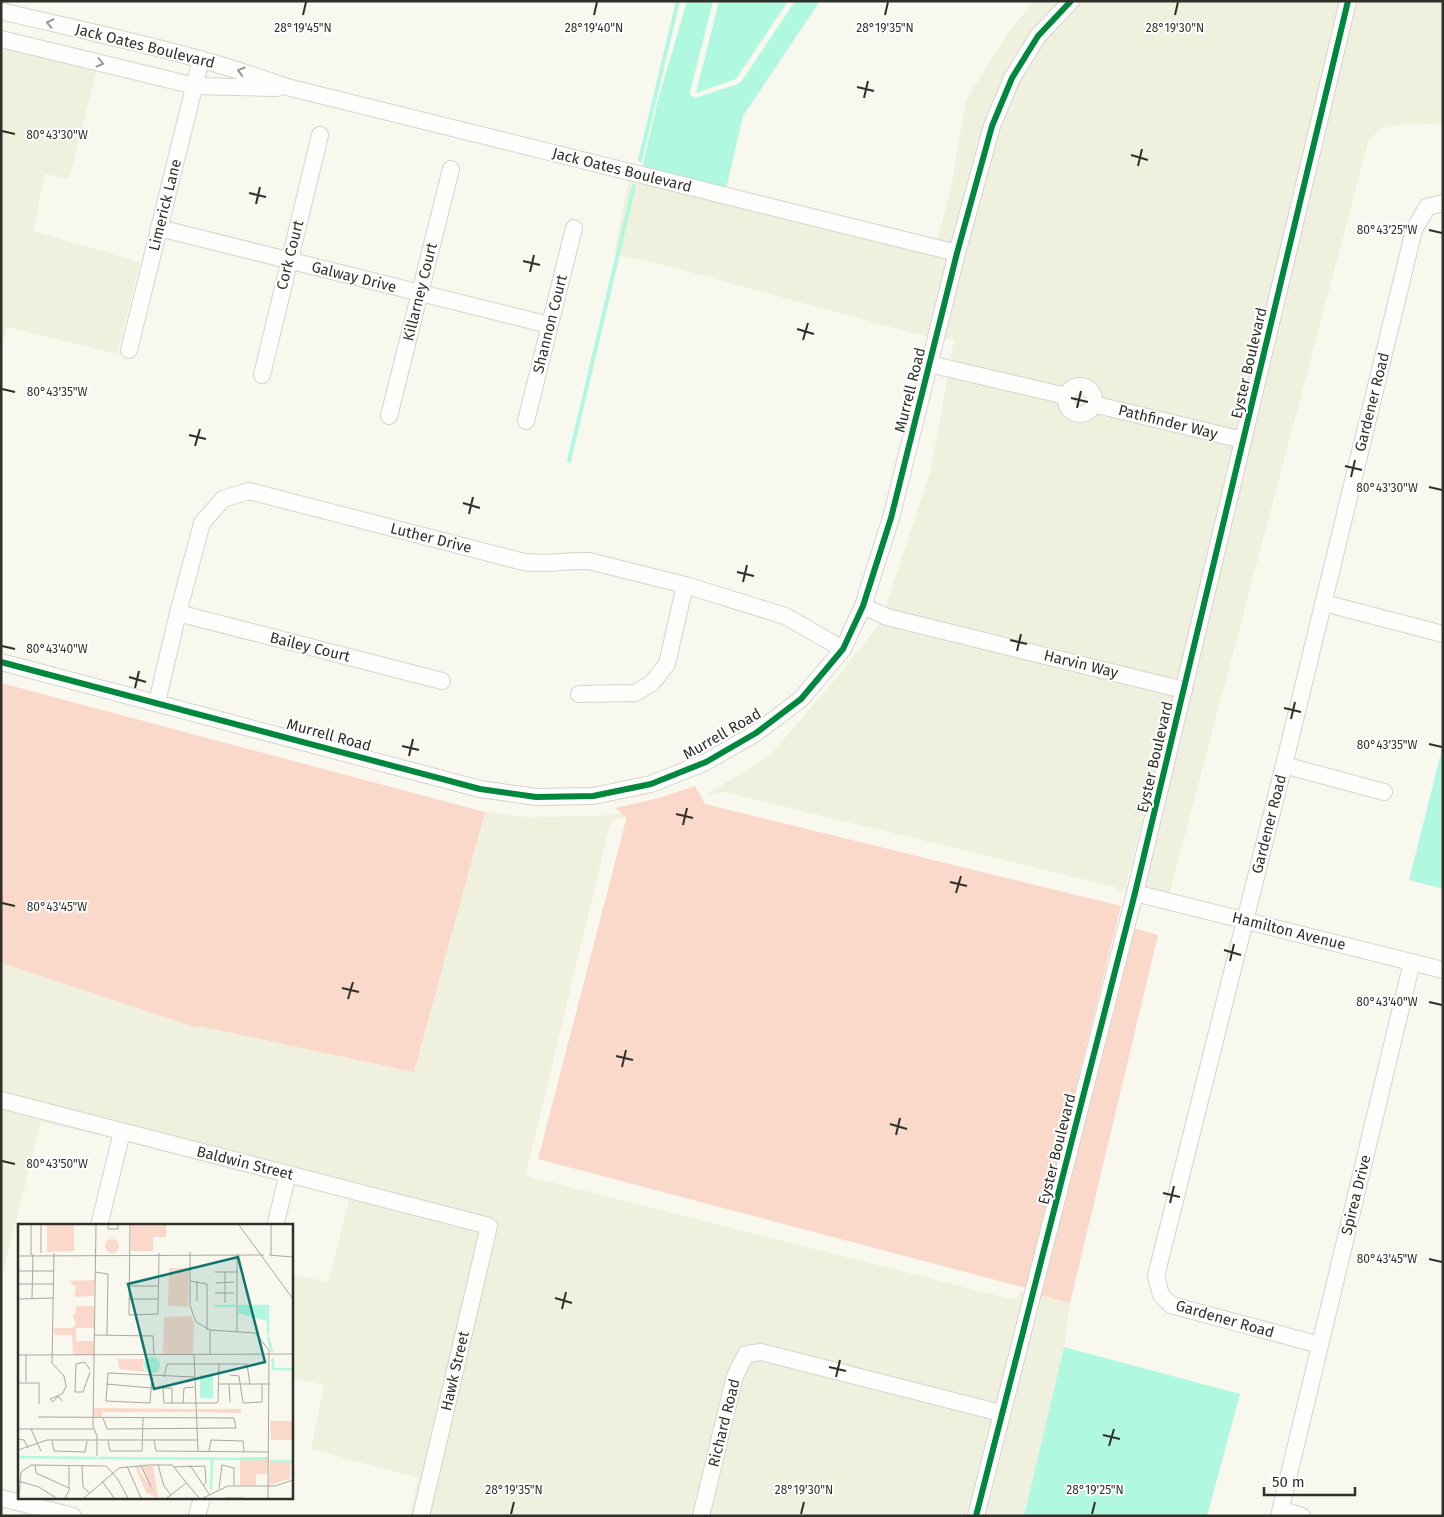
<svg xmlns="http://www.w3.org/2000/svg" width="1444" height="1517" viewBox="0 0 1444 1517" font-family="'Fira Sans',sans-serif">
<rect width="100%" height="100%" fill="#f9f8ef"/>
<g fill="#f0f0de">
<path d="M1035,1H1060L1031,32L952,245L937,240L951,189L966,100L1009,31Z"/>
<path d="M1081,1H1341L1238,433L1101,399L1096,387L1090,383L1083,380L1073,381L1062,389L950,363L954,340L943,338L999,128L1018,81L1044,39Z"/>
<path d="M1356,1H1443V125L1413,123L1383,128L1369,139L1169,895L1143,889Z"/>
<path d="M1,45L97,69L69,179L45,174L33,231L140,262L117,354L7,327L1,350Z"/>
<path d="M629,178L949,257L929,336L912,333L668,266L614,254Z"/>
<path d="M948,375L1059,401L1063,413L1075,420L1089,419L1098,411L1235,445L1178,682L885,608L931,469Z"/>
<path d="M881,620L1175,694L1125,889L1120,892L1115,887L724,792L706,795L769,756L823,694L879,625Z"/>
<path d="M651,810L614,820L610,824L526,1174L531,1177L1011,1299L1018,1297L1020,1290L1025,1291L996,1406L745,1348L693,1516H428L497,1222L1,1093V963L198,1028L199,1026L414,1072L485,812L526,817L596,816Z"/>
<path d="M1,1106L113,1136V1138L41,1122L1,1281Z"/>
<path d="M350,1196L480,1230L413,1516H410L418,1478L311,1449L324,1385L291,1377V1274L328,1282Z"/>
<path d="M1039,1295L1070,1303L1064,1347L1024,1516H983Z"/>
<path d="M761,1359L993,1418L969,1516H708L742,1378L751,1360Z"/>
</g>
<g fill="#fad9ca">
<path d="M1,683L485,812L414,1072L199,1026L198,1028L1,963Z"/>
<path d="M695,786L705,804L1121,906L1026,1288L538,1159L626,820L625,816L615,808L659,798Z"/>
<path d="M1133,928L1158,935L1070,1303L1039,1295Z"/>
</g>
<g fill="#b0f8e0">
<path d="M687,1H713L690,92L691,95L695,98L738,84L741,82L795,1H820L743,116L726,189L642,168L658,100Z"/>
<path d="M719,1H788L736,79L696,93Z"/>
<path d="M1443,745V889L1409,880Z"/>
<path d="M1064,1347L1240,1394L1207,1516H1024Z"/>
</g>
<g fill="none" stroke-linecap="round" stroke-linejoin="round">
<g stroke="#b0f8e0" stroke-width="4">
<path d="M640,160L678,1"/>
<path d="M569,461L634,186"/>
</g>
<g stroke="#d5d5ce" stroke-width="18">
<g id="minor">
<path d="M1,11C97,34 194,53 287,87L957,253"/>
<path d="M1,39L195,86L277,88"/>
<path d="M159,228L549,325"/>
<path d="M129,350L201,59"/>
<path d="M929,364L1066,396"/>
<path d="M262,375L320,135"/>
<circle cx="1080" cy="400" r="14"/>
<path d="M1093,404L1243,440"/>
<path d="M389,416L451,169"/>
<path d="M526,421L574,228"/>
<path d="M1324,603L1443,634"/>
<path d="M863,606L887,617L1184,690"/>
<path d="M178,613L442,681"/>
<path d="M1,662L480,789L536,797L593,796L651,784L706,762L756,733L801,699L843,649L863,606L891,518L957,253L992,126L1012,78L1038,36L1071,1"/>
<path d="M579,694L635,693L652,683L667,664L685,585"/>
<path d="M157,702L178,613L202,523L223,499L249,491L524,562C546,565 567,560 589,561L685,585L785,616L843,649"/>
<path d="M1284,765L1384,792"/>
<path d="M1135,893L1443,970"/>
<path d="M1,1100L489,1226L421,1516"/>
<path d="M99,1226L122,1132"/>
<path d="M275,1226L288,1174"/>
<path d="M1320,1345L1171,1305L1161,1295L1156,1276L1284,765L1414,230L1427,207L1443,203"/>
<path d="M1,1498L73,1516"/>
<path d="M1281,1510L1302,1516"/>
<path d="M197,1516L202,1498"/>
<path d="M701,1516L735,1376L746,1354L761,1352L1001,1413"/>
<path d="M976,1516L1135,893L1348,1"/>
<path d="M1279,1516L1412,962"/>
</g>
</g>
<use href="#minor" stroke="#fefefd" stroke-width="16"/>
<g stroke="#fff" stroke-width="9">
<g id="cycleway">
<path d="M1,662L480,789L536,797L593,796L651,784L706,762L756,733L801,699L843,649L863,606L891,518L957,253L992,126L1012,78L1038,36L1071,1"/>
<path d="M976,1516L1135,893L1348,1"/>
</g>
</g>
<use href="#cycleway" stroke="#00873e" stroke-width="6"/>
</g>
<defs><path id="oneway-chevron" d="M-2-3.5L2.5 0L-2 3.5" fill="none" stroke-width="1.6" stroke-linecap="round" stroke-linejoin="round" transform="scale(1.25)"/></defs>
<g stroke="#979794">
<use href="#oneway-chevron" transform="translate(50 23) rotate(-167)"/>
<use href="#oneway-chevron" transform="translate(100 63) rotate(14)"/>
<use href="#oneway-chevron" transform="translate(241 71) rotate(-163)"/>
</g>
<path fill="none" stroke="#30302a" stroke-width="2" d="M303,15L306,2M594,15L597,2M885,15L888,2M1175,15L1178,2M857,87L874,91M864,98L868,81M2,131L15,134M1131,155L1148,160M1138,166L1142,149M249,193L266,197M256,204L260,187M1429,230L1442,233M523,261L540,265M530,272L534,255M797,329L814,334M803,340L808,323M2,389L15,392M1071,398L1088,402M1077,408L1081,391M189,435L206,439M195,446L200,429M1345,466L1362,470M1351,477L1355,460M1429,487L1442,490M463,503L480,508M469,514L473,497M737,572L754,576M743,582L747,565M1010,640L1027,644M2,646L15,649M1017,651L1021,634M129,677L146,682M135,688L139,671M1284,708L1301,712M1291,719L1295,702M1429,744L1442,747M402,746L419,750M409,756L413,739M676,814L693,818M683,825L687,808M950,882L967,886M956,893L961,876M2,903L15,906M1224,950L1241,955M1230,961L1234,944M342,988L359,992M348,999L353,982M1429,1002L1442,1005M616,1056L633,1060M622,1067L626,1050M890,1124L907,1129M896,1135L900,1118M2,1161L15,1164M1163,1193L1180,1197M1170,1203L1174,1186M1429,1259L1442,1262M555,1298L572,1303M562,1309L566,1292M829,1367L846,1371M836,1377L840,1360M1103,1435L1120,1439M1109,1446L1114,1429M511,1514L514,1502M801,1514L804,1502M1092,1514L1095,1502"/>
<g text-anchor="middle" stroke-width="4" stroke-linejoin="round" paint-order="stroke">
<g font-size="15" fill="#30302a" stroke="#fff">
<text transform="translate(145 46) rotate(14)" y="5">Jack Oates Boulevard</text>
<text transform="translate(622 170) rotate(14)" y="5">Jack Oates Boulevard</text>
<text transform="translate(165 205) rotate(-76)" y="5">Limerick Lane</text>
<text transform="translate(290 255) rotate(-76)" y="5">Cork Court</text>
<text transform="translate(354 277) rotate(14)" y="5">Galway Drive</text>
<text transform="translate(420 292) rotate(-76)" y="5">Killarney Court</text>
<text transform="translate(550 324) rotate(-76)" y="5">Shannon Court</text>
<text transform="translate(1249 363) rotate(-77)" y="5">Eyster Boulevard</text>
<text transform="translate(910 390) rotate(-76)" y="5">Murrell Road</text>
<text transform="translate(1372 402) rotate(-76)" y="5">Gardener Road</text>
<text transform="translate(1168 422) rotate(14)" y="5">Pathfinder Way</text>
<text transform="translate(431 538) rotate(14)" y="5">Luther Drive</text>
<text transform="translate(310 647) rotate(14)" y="5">Bailey Court</text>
<text transform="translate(1081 664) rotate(14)" y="5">Harvin Way</text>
<text transform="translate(722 734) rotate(-30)" y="5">Murrell Road</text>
<text transform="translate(329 735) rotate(15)" y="5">Murrell Road</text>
<text transform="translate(1155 757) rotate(-77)" y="5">Eyster Boulevard</text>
<text transform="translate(1269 824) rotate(-76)" y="5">Gardener Road</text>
<text transform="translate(1289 931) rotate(14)" y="5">Hamilton Avenue</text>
<text transform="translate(1057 1149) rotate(-76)" y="5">Eyster Boulevard</text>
<text transform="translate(245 1163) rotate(14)" y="5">Baldwin Street</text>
<text transform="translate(1356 1195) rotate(-76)" y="5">Spirea Drive</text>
<text transform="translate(1225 1319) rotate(16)" y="5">Gardener Road</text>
<text transform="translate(455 1371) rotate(-77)" y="5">Hawk Street</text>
<text transform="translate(724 1423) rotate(-76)" y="5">Richard Road</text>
</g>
</g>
<g transform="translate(18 1224)">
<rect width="275" height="275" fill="#f9f8ef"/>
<path d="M29,1H56V27L29,28ZM113,1H148V13H135V27H113ZM87 22a7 7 0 1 1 14 0a7 7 0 1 1-14 0ZM151,44H171L170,83L150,82ZM77,56L76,72L56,73L58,63L51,57ZM58,82H76V104H58V117H76V131H55L54,111H36V104H54L58,101L55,91L58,89ZM173,92L176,98L175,131H145L146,93ZM100,135H126L125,144L129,148L101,145ZM76,184L176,185L180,188H84V193H76ZM178,185H223V189L181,188ZM252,197H275V220L274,216H253ZM222,233H251L249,250H238V261H222ZM252,233L253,237L273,238L272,255L251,261ZM117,242H122V247L132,263L123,242H135L140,274L128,268Z" fill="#fad9ca"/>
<path d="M220,82L248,83L249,97L220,89ZM126 141a8 8 0 1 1 16 0a8 8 0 1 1-16 0ZM182,151H195V174H182Z" fill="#b0f8e0"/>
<path fill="none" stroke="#b0f8e0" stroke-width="2.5" d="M197,82H218M220,82H250V111M250,113L254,128M255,134V145H275M0,233L79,234M81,234L248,235M253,237H275M193,266L194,235"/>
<path fill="none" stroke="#a9a8a0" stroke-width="1" d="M13,1V31M78,1L75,202L79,212V232M90,1V5H100V1M112,1L111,91L140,90L141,29M221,1L275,75M253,1V31M172,28V82L178,98L192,106L237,109L251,126L250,274M23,29V1M36,29L34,139L46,152L48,162L45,169L40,172L35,178L32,175L40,172L44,177M219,30V107M251,31L275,33M0,32L246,31M0,47H36M77,48L90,50L89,111M197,48H220M207,48V79M172,57L189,60V106M198,59L216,58M0,60H36M111,62H140M197,69H216M14,74L15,30M0,75L36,74M111,75H140M179,77V57M76,111L135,112L136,131M0,131L275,130M176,131L180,227M192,131V106M72,146L67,138L58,140L57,168H65L72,148M212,151L221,152L225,179L244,178V160M134,153L132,179L88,177L90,149L176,153M146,153L149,140H229L232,160M8,158V131M0,159H21V180M88,160L134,164M200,160H252M211,160L212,178M154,179V164H145L146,179H198L200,178L201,140M165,179L166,164L176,163M20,193L216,194L218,204L89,205L85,194M0,205H75M13,205L23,227M0,215L6,216L10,224M34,216L36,227L67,228L69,217M90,216L92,227H124L125,194M136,216L138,227L251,228M0,226L29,216H180M191,227L193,216L225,217L226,228M17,241L18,249L51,264M64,241L65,263L71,269M140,241L146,262L153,271M172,241L191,270M109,242L123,274M123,242L133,263M156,243L187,242L188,259L185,262M0,257L21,263L38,274M84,257L96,274M201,265L204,241L216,244V261M1,274L3,248L13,241L88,242L99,254L110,274M47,274L51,267V241M66,274L101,244L131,241H154L181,274M149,274L168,259M185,274L210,262H257L275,256M207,274H225"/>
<path fill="#0f766e" fill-opacity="0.15" stroke="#0f766e" stroke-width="2.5" d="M220,33L247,138L136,165L110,60Z"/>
<rect width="275" height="275" fill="none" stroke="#30302a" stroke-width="2.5"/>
</g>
<g font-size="12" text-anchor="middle" fill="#30302a" stroke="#fff" stroke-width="4" stroke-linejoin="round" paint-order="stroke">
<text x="303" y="32">28°19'45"N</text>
<text x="594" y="32">28°19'40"N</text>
<text x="885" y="32">28°19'35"N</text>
<text x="1175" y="32">28°19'30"N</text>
<text x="57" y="139">80°43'30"W</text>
<text x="1387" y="234">80°43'25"W</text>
<text x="57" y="396">80°43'35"W</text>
<text x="1387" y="492">80°43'30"W</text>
<text x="57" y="653">80°43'40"W</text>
<text x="1387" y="749">80°43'35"W</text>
<text x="57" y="911">80°43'45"W</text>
<text x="1387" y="1006">80°43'40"W</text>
<text x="57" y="1168">80°43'50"W</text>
<text x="1387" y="1263">80°43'45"W</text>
<text x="514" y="1494">28°19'35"N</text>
<text x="804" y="1494">28°19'30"N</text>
<text x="1095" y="1494">28°19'25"N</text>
</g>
<rect width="1444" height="1517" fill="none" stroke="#30302a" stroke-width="5"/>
<path d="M1264 1487v8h91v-8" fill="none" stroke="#30302a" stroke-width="2.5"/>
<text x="1272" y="1487" font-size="15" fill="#30302a" stroke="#ffffff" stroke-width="4" paint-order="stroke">50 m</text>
</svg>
